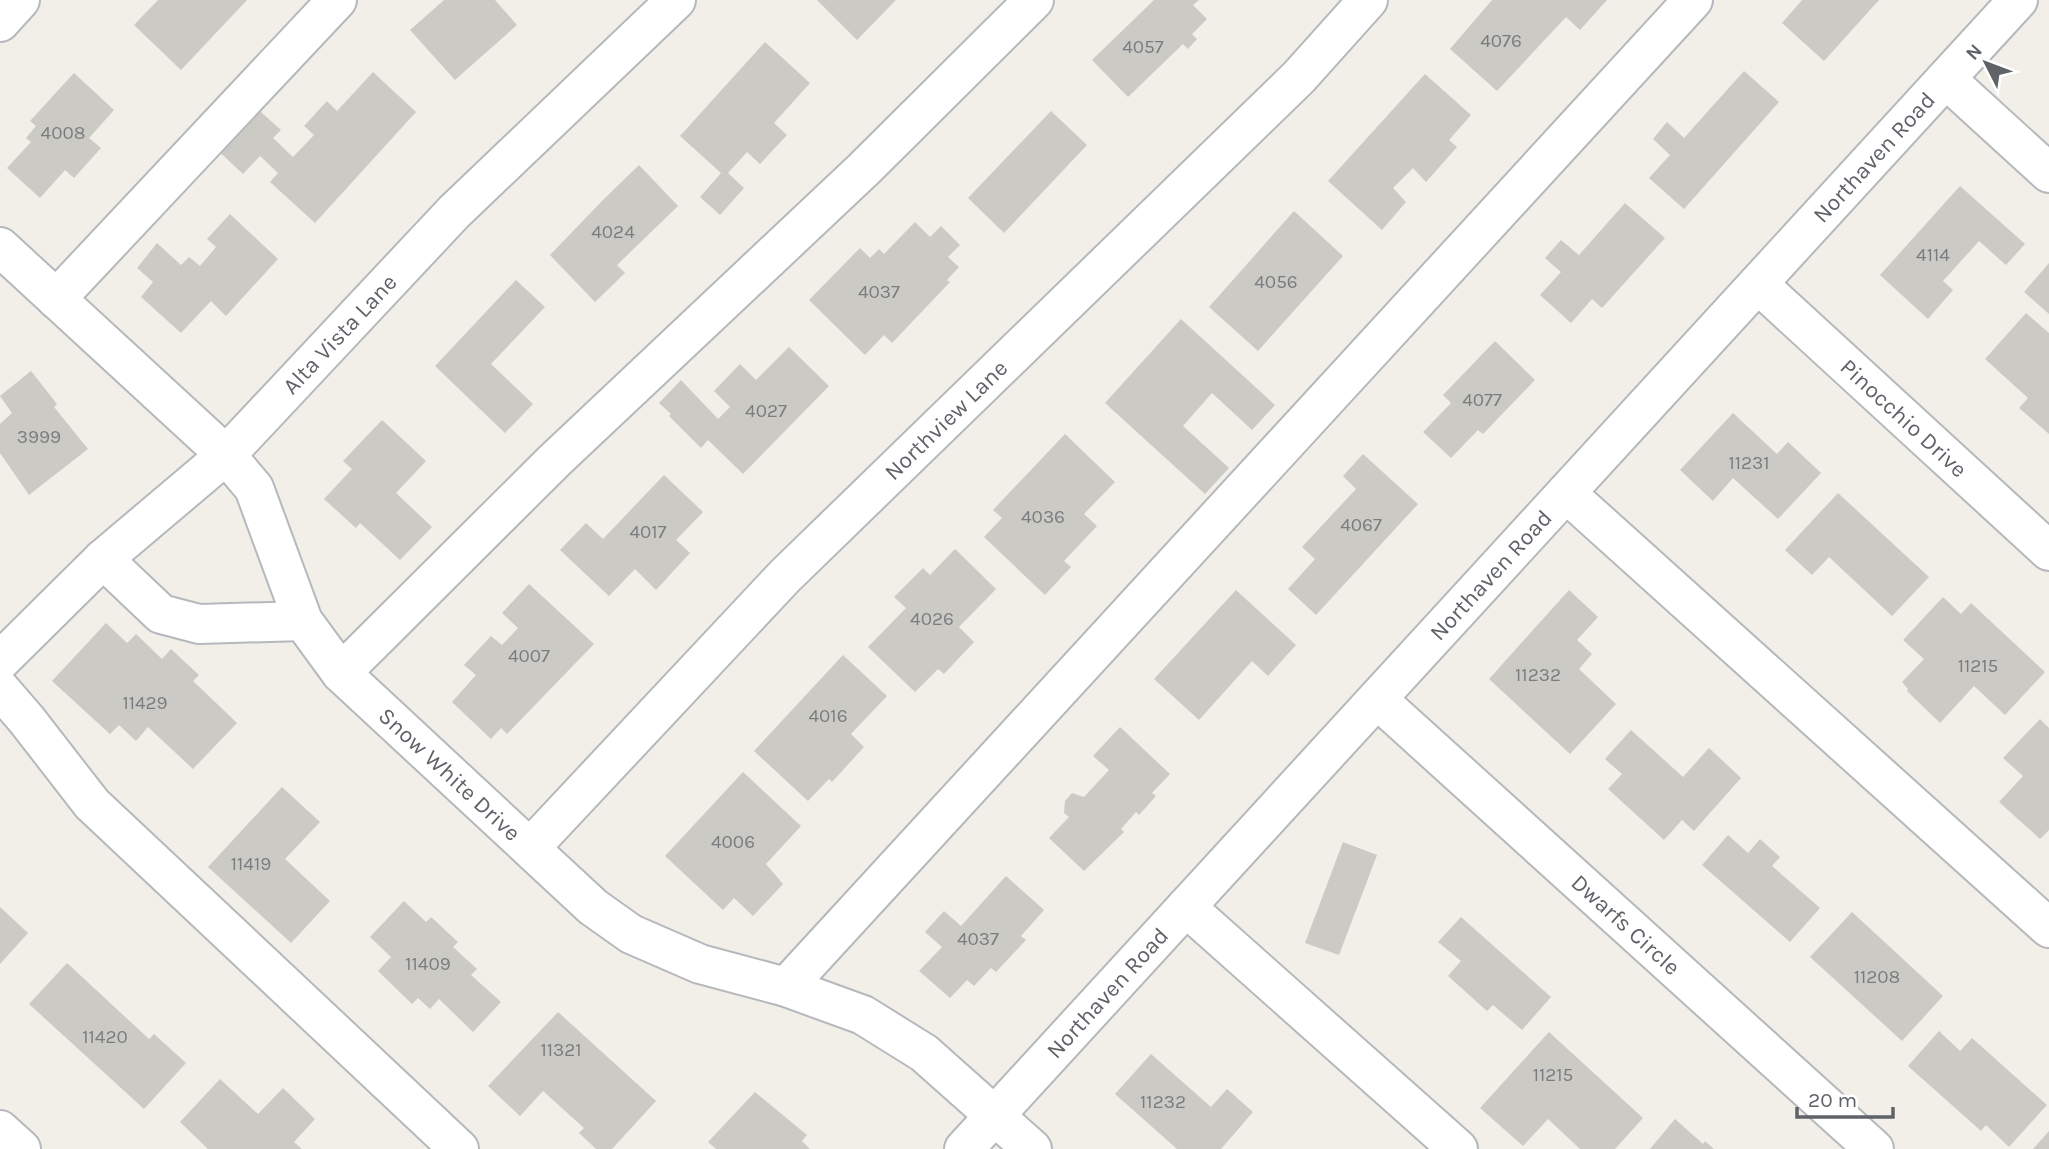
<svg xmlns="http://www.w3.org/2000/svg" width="2049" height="1149" viewBox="0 0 2049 1149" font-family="Karla,sans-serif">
<rect width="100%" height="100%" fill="#f1efe8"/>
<g fill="#cccac5">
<path d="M158,0H247L181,70L134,25Z"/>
<path d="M444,0H495L517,25L455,80L410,30Z"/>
<path d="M817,0H896L857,40Z"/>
<path d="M1154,0H1199L1193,5L1207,19L1192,34L1197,39L1188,49L1183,44L1128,97L1092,60Z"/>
<path d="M1492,0H1607L1580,30L1566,17L1497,91L1450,49Z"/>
<path d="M1802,0H1879L1824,61L1782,23Z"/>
<path d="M765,42L810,83L774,123L787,135L760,164L747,152L728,173L744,188L720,215L700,197L721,173L680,136Z"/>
<path d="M1744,71L1779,102L1684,209L1649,178L1670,155L1653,139L1667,122L1684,138Z"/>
<path d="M373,72L416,112L315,223L270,182L278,173L260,156L243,174L213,146L252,104L281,130L273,138L293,157L314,135L304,126L327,101L337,111Z"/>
<path d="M74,73L114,110L89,138L101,148L74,178L65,170L40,198L7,168L31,142L26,138L36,126L30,121Z"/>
<path d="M1425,74L1471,115L1449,140L1457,147L1426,182L1413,168L1393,188L1406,202L1382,230L1328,181Z"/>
<path d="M1051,111L1087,145L1004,233L968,198Z"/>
<path d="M639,165L678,206L617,265L625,273L595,302L550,255L603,200Z"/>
<path d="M1960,186L2025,244L2006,265L1979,241L1943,281L1953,290L1928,319L1880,275Z"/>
<path d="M1625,203L1665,238L1602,308L1592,299L1571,323L1540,295L1561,272L1545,258L1561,240L1579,255Z"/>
<path d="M1294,211L1343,256L1258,351L1209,307Z"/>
<path d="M230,214L278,259L226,316L211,301L181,333L141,297L153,282L137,268L157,243L181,265L189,257L200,266L216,247L207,239Z"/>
<path d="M915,222L930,237L941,226L960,245L948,257L959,267L947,280L950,282L892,343L884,335L865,355L809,300L860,248L870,258L879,249L884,254Z"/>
<path d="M2049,263V314L2024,292Z"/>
<path d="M516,280L545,307L491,364L533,404L505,433L435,366Z"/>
<path d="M2026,313L2049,333V434L2019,408L2028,398L1985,359Z"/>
<path d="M1181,319L1275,405L1252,430L1212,393L1183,426L1229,468L1205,494L1105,403Z"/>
<path d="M1495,341L1535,380L1483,434L1478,430L1451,458L1423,432L1451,403L1443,395Z"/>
<path d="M789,347L829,386L743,474L708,440L701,448L669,416L671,414L659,403L681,380L718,419L730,407L714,391L740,364L756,380Z"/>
<path d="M31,371L57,404L54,407L88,449L29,495L0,453V424L12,413L0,396Z"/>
<path d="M1733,413L1777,454L1788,442L1821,473L1778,519L1733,478L1713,501L1680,470Z"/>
<path d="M382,420L426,461L396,493L432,527L400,560L360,523L356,528L324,499L352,469L343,461Z"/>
<path d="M1065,434L1115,482L1084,514L1097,526L1064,561L1071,567L1045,595L984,537L1002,518L993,510Z"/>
<path d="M1363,454L1418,504L1316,615L1288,589L1315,559L1302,547L1356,489L1343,476Z"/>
<path d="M664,475L703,512L676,540L690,553L656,590L635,569L609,596L560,550L586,523L603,539Z"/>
<path d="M1838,493L1929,577L1892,616L1829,557L1812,575L1785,550Z"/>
<path d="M955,549L996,589L959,627L974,642L944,674L938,669L915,692L868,647L906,608L894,597L923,568L930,575Z"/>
<path d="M529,584L594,644L507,734L501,728L491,739L452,702L476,675L464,665L491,636L502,645L518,628L502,613Z"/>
<path d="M1236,590L1296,645L1268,676L1252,661L1199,720L1154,679Z"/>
<path d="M1569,590L1598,617L1577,640L1592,654L1579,669L1616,704L1570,754L1489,679Z"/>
<path d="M1943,597L1961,614L1971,603L2045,672L2005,715L1974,686L1940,723L1907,691L1908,689L1902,682L1924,659L1903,640Z"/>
<path d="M106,623L127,643L136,634L162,659L171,649L199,675L193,681L237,723L193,769L148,727L136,741L119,725L110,734L52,681Z"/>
<path d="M843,655L887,696L851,734L864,747L832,782L829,779L808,801L754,751Z"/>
<path d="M2040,719L2049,728V830L2040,839L1999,802L2023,776L2003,758Z"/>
<path d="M1120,727L1170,774L1152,793L1156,796L1139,815L1136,812L1121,829L1124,832L1084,871L1049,838L1069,817L1064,813L1065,801L1072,793L1084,797L1109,770L1093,756Z"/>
<path d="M1631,730L1683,777L1709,748L1741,778L1694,831L1682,820L1664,840L1608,789L1622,774L1605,759Z"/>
<path d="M743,772L801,826L766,864L783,884L753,916L734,898L723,910L665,856Z"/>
<path d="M282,787L320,822L285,859L330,901L291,943L208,867Z"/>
<path d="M1728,835L1748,853L1760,839L1780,857L1772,866L1820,908L1790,942L1702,865Z"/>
<path d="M1343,842L1377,855L1339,955L1305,943Z"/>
<path d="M1006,876L1044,910L1021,936L1026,940L996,972L991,968L974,986L967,980L950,998L919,971L942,947L925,932L944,911L961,926Z"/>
<path d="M404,901L426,922L431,917L458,942L453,947L477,969L471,975L501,1002L473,1032L439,999L430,1009L418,998L412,1004L378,971L391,957L370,937Z"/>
<path d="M0,907L28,933L0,964Z"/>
<path d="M1852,912L1943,996L1902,1041L1810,957Z"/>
<path d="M1461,917L1551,997L1522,1030L1493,1005L1487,1011L1448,976L1461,961L1438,942Z"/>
<path d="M67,963L149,1039L154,1034L186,1063L144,1109L29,1004Z"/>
<path d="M558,1012L656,1101L612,1149H596L579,1133L584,1128L543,1091L520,1116L488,1086Z"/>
<path d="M1939,1031L1960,1051L1972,1038L2047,1105L2009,1147L1986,1125L1981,1131L1908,1066Z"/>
<path d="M1549,1032L1643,1118L1615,1149H1580L1548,1119L1523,1146L1480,1108Z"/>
<path d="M1151,1054L1211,1107L1227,1089L1253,1112L1221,1149H1177L1115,1094Z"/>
<path d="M220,1079L258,1114L283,1088L315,1119L294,1142L302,1149H208L180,1122Z"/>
<path d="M755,1092L807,1135L802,1141L810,1149H716L708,1142Z"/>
<path d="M1675,1119L1703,1144L1705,1141L1714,1149H1650Z"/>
<path d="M2049,1131V1149H2033Z"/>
</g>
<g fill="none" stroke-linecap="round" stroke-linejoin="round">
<g stroke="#b5b8bc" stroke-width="42">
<g id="minor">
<path d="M0,22L20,0"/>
<path d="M1946,79L2049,173"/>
<path id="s1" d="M0,247L226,455L254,488L303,621L341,673L593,907L631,934L700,964L786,987L863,1015L924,1053L1032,1149"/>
<path id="s2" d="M1758,284L2049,551"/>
<path d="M56,299L337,0"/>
<path d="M1566,493L2049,928"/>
<path d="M103,559L161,614L199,624L303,621"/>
<path id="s3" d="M0,661L103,559L226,455L454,212L676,0"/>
<path d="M341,673L554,461L864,169L1034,0"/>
<path d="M0,689L26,719L92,804L459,1149"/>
<path id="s4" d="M1377,699L1874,1149"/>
<path id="s5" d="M530,848L785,576L1299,77L1368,0"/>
<path d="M1186,907L1458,1149"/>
<path d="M786,987L1693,0"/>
<path d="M0,1130L21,1149"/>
<path id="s6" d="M964,1149L2018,0"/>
</g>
</g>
<use href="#minor" stroke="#fff" stroke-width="38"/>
</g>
<g text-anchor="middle" stroke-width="5" stroke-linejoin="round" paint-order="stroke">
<g font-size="19" fill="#7a7d7f">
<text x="1501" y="47">4076</text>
<text x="1143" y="53">4057</text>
<text x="63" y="139">4008</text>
<text x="613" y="238">4024</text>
<text x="1933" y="261">4114</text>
<text x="1276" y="288">4056</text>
<text x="879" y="298">4037</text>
<text x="1482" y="406">4077</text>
<text x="766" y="417">4027</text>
<text x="39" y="443">3999</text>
<text x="1749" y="469">11231</text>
<text x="1043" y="523">4036</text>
<text x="1361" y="531">4067</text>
<text x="648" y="538">4017</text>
<text x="932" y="625">4026</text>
<text x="529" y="662">4007</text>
<text x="1978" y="672">11215</text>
<text x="1538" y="681">11232</text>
<text x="145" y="709">11429</text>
<text x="828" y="722">4016</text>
<text x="733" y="848">4006</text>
<text x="251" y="870">11419</text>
<text x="978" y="945">4037</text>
<text x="428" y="970">11409</text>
<text x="1877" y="983">11208</text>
<text x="105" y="1043">11420</text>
<text x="561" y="1056">11321</text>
<text x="1553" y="1081">11215</text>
<text x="1163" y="1108">11232</text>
</g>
<g font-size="23" fill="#5f6368" stroke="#fff">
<text dy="8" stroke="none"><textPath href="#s6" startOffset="1346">Northaven Road</textPath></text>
<text dy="8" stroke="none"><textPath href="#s3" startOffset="472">Alta Vista Lane</textPath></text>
<text dy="8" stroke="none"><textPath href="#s2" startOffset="198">Pinocchio Drive</textPath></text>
<text dy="8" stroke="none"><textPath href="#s5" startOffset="597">Northview Lane</textPath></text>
<text dy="8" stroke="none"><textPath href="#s6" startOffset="779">Northaven Road</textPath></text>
<text dy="8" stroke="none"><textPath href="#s1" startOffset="705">Snow White Drive</textPath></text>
<text dy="8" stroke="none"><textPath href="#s4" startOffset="336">Dwarfs Circle</textPath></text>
<text dy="8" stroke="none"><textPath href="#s6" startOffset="212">Northaven Road</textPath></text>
</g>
</g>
<g transform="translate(1986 63) rotate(312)" stroke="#ffffff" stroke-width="5" paint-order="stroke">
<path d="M0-5L12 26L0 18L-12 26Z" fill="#5f6368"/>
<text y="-10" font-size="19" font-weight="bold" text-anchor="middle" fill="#5f6368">N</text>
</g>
<path d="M1797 1107v10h96v-10" fill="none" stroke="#5f6368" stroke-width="3.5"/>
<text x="1808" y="1107" font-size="21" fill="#5f6368" stroke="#ffffff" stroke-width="5" paint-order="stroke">20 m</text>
</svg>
